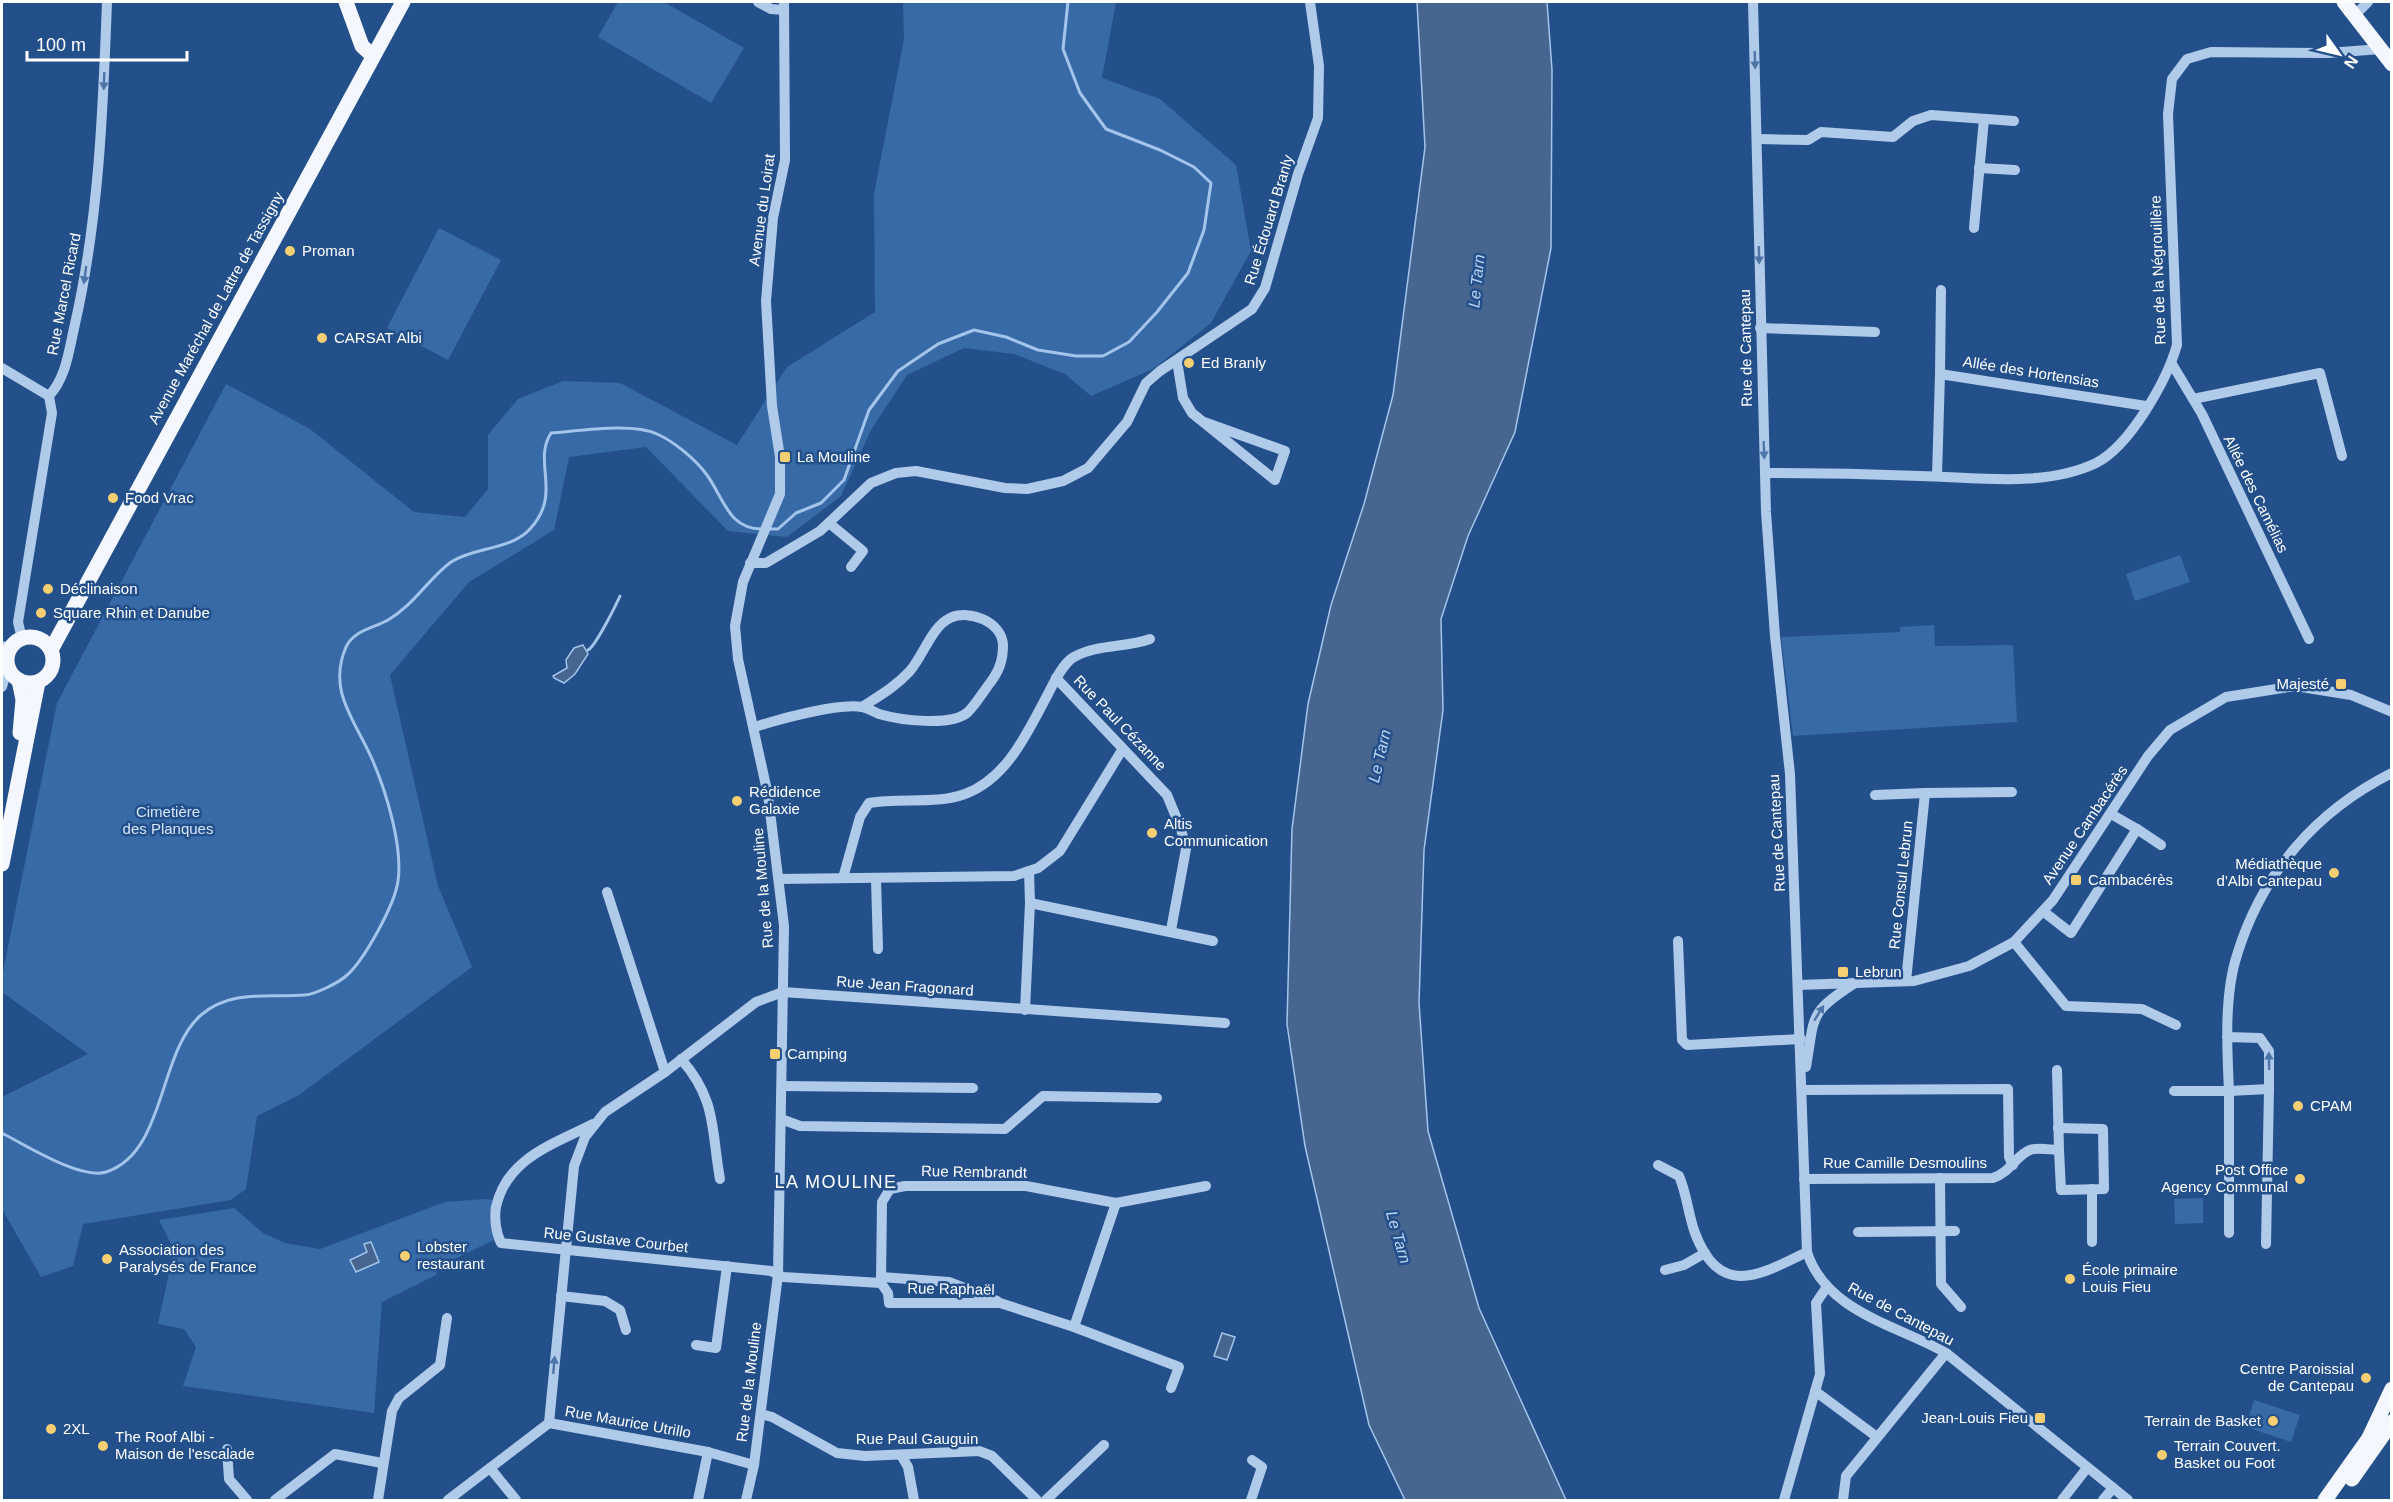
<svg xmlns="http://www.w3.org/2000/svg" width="2393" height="1502" viewBox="0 0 2393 1502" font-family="Arial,sans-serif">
<rect width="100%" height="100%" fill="#23508a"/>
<g fill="#376aa7">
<path d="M618,2H664L744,48L711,103L598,37Z"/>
<path d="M903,2H1116L1102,78L1160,99L1236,165L1251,251L1211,323L1153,369L1091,396L1065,374L1014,354L964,348L907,375L871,430L841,496L787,537L728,531L646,447L569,457L554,530L469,582L390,675L438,886L472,967L299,1095L257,1116L246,1189L231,1200L83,1224L73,1266L41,1277L2,1209V1097L88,1054L2,992V977L57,703L226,384L310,429L414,512L465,517L488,489V435L518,399L563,381L620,383L737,445L787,367L875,312L874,194L904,39Z"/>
<path d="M439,228L501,260L448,360L387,328Z"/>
<path d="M2180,555L2190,582L2135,601L2126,574Z"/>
<path d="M1934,625L1935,646L2013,645L2017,722L1793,736L1781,637L1900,632V627Z"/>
<path d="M2203,1198V1223L2175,1224L2174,1199Z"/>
<path d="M485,1199L493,1200L489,1216L494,1240L438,1267L436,1275L382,1302L374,1413L183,1386L196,1347L184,1329L158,1324L174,1250L159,1220L234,1208L263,1233L285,1243L320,1249L445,1202Z"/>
<path d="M2254,1400L2300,1415L2291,1442L2246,1427Z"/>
</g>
<g fill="#466690" stroke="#a4c5eb" stroke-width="1.5">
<path d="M1417,2H1547L1552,70L1551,248L1515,432L1468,536L1441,619L1443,710L1424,850L1419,1003L1428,1131L1479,1308L1566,1500H1405L1369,1425L1305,1146L1287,1024L1292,829L1308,704L1331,605L1364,504L1393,395L1425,147Z"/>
<path d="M583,645L588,654L575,674L564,683L554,678L553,676L567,668L566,660L574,648Z"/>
<path d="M371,1242L379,1262L356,1272L350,1260L367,1252L364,1244Z"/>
<path d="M1222,1333L1235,1337L1227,1360L1214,1356Z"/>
</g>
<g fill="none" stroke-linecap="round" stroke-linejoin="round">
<g stroke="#a4c5eb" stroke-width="3">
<path d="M769,529H778L796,513L821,503L844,480L869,410L898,371L938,344L974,330L1006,337L1038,350L1076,356H1103L1129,342L1157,312L1188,273L1204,230L1211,183L1194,167L1160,150L1106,129L1080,93L1063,49L1068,2"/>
<path d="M588,650C595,647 615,607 620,596"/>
<path d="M2,1133C25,1145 81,1180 106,1172C166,1153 158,1052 201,1015C232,989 268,998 305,995C316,994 338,983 346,976C364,961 395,904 398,881C403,846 386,791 372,759C355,720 327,691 346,647C354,630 374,628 388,620C414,605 428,579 451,562C474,547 511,550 530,529C563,493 532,463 551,433C579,431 632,422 657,434C675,442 696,460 707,475C724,499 729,530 763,529"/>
</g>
<g stroke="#b0caea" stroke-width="10">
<path d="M758,2L771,9L784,10"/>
<path d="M1753,2L1766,512L1775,636L1790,774L1807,1252C1826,1312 1897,1325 1946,1353L2128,1500"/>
<path d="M2355,15L2368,2"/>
<path d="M1758,139L1808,140L1821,132L1893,137L1913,121L1931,115L2014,121"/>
<path d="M1979,168L2015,170"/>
<path d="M1974,228L1984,119"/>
<path d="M1760,328L1875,332"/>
<path d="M1177,361L1183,398L1192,413L1275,480L1285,451L1204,422"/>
<path d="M2172,364L2202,414L2309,639"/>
<path d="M2,368L49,396"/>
<path d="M1940,374L1941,290"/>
<path d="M2193,399L2320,373L2342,456"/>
<path d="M1765,473C1817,473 1868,474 1920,476C1976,477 2044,488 2096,463C2130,446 2167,380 2177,345L2168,114L2172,79L2187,59L2211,52L2328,53L2381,49"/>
<path d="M1937,476L1940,374L2146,406"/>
<path d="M829,523L863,551L851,567"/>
<path d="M750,563H766L820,531L871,483L896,473L916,471L1005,488L1027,489L1063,481L1088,468L1127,422L1146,383L1160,371L1252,309L1265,288L1298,174L1318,118L1319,66L1310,2"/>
<path d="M22,639L18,622L52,413L49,396C67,376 69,349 75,324C99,218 103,110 107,2"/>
<path d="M2,646L11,649"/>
<path d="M1056,678L1167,795L1181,829L1186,849L1171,930"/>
<path d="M2,687L8,666"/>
<path d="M755,727C779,719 838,703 862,707C868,708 874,712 879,714C899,720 952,727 968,712C976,704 983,692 990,683C999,671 1003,661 1003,645C1002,622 970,609 950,618C931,627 923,657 909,672C895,687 879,696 862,707"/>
<path d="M1875,795L1925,793"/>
<path d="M2137,829L2161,845"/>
<path d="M843,878L860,817L869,803C900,797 935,805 965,794C1008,778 1028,731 1048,694C1054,682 1063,663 1074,657C1097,644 1126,648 1150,639"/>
<path d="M779,879L1014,876L1038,868L1060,851L1122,750"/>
<path d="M876,879L878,949"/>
<path d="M607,892L665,1072"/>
<path d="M1030,903L1213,941"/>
<path d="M2044,912L2071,933L2137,829L2111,814"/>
<path d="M1678,941L1682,1040L1687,1045L1801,1039"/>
<path d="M2014,942L2066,1006L2142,1009L2176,1025"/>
<path d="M1906,981L1925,793L2012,792"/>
<path d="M1798,985L1914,981L1969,966L2014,942L2053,900L2148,756L2170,730L2226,697L2295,686L2351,695L2392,712"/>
<path d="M1025,1010L1030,903L1029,871"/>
<path d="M2227,1037L2260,1038L2269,1051V1089L2229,1091C2227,1049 2224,995 2237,955C2262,873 2316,811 2392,773"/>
<path d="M681,1059C717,1100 711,1129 720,1179"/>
<path d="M1806,1067C1815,1015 1808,1013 1855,983"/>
<path d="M782,1086L973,1088"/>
<path d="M1803,1090L2008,1089L2009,1157L2013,1165"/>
<path d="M2174,1091H2229V1233"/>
<path d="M781,1119L800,1126L1005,1129L1043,1096L1157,1098"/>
<path d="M593,1124C552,1145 507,1158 496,1207C494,1218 496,1233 501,1243L771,1271L783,1277L881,1283L888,1293L889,1303H1000L1074,1327L1179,1367L1171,1388"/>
<path d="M2058,1128L2103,1129L2104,1189L2061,1190L2059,1150"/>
<path d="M1658,1165L1679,1176C1687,1194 1688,1214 1695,1233C1720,1299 1760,1275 1807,1252"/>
<path d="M1940,1178L1941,1284L1961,1307"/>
<path d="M1804,1179L1993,1178C2011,1172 2015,1156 2030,1150C2038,1147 2051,1150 2059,1150L2057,1070"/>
<path d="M1858,1232L1955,1231"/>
<path d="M2092,1242V1189"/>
<path d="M2266,1244L2269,1089"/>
<path d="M1665,1270L1684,1265L1705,1253"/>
<path d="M881,1277L949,1282L997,1301"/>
<path d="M881,1283L882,1202L890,1189L905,1186H1026L1116,1203L1206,1186"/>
<path d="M561,1296L605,1301L620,1310L626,1330"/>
<path d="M1074,1327L1116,1203"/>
<path d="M696,1345L716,1348L727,1266"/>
<path d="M1815,1391L1877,1437"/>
<path d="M761,1414L772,1417L837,1453L865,1456L979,1451L992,1456L1037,1500"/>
<path d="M549,1423L574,1166L585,1137L605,1112L665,1072L756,1002L783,992L1225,1023"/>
<path d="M227,1449L229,1479L247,1500"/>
<path d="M901,1455L908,1467L914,1500"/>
<path d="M490,1468L516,1500"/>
<path d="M275,1500L335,1454L382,1463"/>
<path d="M378,1500L392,1411L399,1398L440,1365L447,1318"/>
<path d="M448,1500L549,1423L708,1452L754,1465"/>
<path d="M698,1500L708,1452"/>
<path d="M746,1500L754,1465L778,1275L784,926L768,795L738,659L735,626L743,582L780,494V457L772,406L766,301L773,218L785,160L784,2"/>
<path d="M1046,1500L1104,1445"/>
<path d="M1251,1500L1262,1467L1252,1460"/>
<path d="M1784,1500L1820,1374L1816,1303L1826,1288"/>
<path d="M1843,1500L1846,1476L1946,1353"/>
<path d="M2062,1500L2087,1468"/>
<path d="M2103,1500L2113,1488"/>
</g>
<g stroke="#f4f8fe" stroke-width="15">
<path d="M346,2L362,46L373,56"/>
<path d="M2344,2L2392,64"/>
<circle cx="30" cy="660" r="23"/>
<path d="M51,650L403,2"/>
<path d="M19,680L23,700L20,733"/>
<path d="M2,864L38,682"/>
<path d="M2352,1479L2392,1422"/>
<path d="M2325,1500L2369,1438L2392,1389"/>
</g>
</g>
<defs><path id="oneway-solid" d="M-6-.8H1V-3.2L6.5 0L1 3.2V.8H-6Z" transform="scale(1.5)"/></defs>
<g fill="#4d75a7">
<use href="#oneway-solid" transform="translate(1755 60) rotate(88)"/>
<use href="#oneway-solid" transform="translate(104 81) rotate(92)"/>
<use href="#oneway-solid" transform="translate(1759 255) rotate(89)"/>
<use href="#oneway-solid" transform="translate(85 275) rotate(98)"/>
<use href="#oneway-solid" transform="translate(1764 450) rotate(88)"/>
<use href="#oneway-solid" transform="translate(1819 1013) rotate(-58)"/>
<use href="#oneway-solid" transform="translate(2269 1061) rotate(-91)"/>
<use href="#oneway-solid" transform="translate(554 1365) rotate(-85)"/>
</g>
<g fill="#f6cf72" stroke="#23508a" stroke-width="2">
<circle cx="290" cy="251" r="6"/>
<circle cx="322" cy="338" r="6"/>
<circle cx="1189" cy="363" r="6"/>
<rect x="779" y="451" width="12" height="12" rx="3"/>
<circle cx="113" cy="498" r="6"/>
<circle cx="48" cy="589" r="6"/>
<circle cx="41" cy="613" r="6"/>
<rect x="2335" y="678" width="12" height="12" rx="3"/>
<circle cx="737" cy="801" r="6"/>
<circle cx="1152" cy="833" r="6"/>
<circle cx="2334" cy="873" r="6"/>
<rect x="2070" y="874" width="12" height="12" rx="3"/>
<rect x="1837" y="966" width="12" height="12" rx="3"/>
<rect x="769" y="1048" width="12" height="12" rx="3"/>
<circle cx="2298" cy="1106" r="6"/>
<circle cx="2300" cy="1179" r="6"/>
<circle cx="405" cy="1256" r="6"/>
<circle cx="107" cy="1259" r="6"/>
<circle cx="2070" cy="1279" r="6"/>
<circle cx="2366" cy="1378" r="6"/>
<rect x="2034" y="1412" width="12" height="12" rx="3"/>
<circle cx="2273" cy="1421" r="6"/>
<circle cx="51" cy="1429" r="6"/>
<circle cx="103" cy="1446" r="6"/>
<circle cx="2162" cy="1455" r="6"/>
</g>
<g text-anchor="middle" stroke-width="5" stroke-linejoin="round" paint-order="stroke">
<g font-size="15" fill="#fff" stroke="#23508a">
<text transform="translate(762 210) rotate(-82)" y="5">Avenue du Loirat</text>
<text transform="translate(1269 220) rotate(-73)" y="5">Rue Édouard Branly</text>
<text transform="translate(2158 270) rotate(-92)" y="5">Rue de la Négrouillère</text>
<text transform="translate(64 294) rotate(-79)" y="5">Rue Marcel Ricard</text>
<text transform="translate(216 308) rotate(-61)" y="5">Avenue Maréchal de Lattre de Tassigny</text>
<text transform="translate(1746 348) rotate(-91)" y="5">Rue de Cantepau</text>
<text transform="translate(2031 372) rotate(9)" y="5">Allée des Hortensias</text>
<text transform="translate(2256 494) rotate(64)" y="5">Allée des Camélias</text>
<text transform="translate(1120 723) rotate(46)" y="5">Rue Paul Cézanne</text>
<text transform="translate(2085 825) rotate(-56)" y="5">Avenue Cambacérès</text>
<text transform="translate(1777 833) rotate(-93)" y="5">Rue de Cantepau</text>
<text transform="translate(1901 885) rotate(-84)" y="5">Rue Consul Lebrun</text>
<text transform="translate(763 888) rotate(-95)" y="5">Rue de la Mouline</text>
<text transform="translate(905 986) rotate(4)" y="5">Rue Jean Fragonard</text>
<text x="1905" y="1168">Rue Camille Desmoulins</text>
<text transform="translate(974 1172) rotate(1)" y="5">Rue Rembrandt</text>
<text transform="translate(616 1240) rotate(6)" y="5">Rue Gustave Courbet</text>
<text transform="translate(951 1289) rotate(1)" y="5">Rue Raphaël</text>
<text transform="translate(1901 1314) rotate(28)" y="5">Rue de Cantepau</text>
<text transform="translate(749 1382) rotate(-83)" y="5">Rue de la Mouline</text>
<text transform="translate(628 1422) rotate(10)" y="5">Rue Maurice Utrillo</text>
<text x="917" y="1444">Rue Paul Gauguin</text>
</g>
<g font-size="15" fill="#fff" stroke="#23508a" text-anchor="start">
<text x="302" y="256">Proman</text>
<text x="334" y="343">CARSAT Albi</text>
<text x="1201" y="368">Ed Branly</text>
<text x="797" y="462">La Mouline</text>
<text x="125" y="503">Food Vrac</text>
<text x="60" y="594">Déclinaison</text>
<text x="53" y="618">Square Rhin et Danube</text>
<text x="2329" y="689" text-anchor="end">Majesté</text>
<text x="749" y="797">Rédidence<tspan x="749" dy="17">Galaxie</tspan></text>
<text x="1164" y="829">Altis<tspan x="1164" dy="17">Communication</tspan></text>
<text x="2322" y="869" text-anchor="end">Médiathèque<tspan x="2322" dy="17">d'Albi Cantepau</tspan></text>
<text x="2088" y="885">Cambacérès</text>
<text x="1855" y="977">Lebrun</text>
<text x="787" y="1059">Camping</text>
<text x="2310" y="1111">CPAM</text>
<text x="2288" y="1175" text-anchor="end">Post Office<tspan x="2288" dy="17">Agency Communal</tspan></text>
<text x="417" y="1252">Lobster<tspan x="417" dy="17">restaurant</tspan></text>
<text x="119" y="1255">Association des<tspan x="119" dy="17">Paralysés de France</tspan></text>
<text x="2082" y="1275">École primaire<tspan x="2082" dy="17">Louis Fieu</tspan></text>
<text x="2354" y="1374" text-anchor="end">Centre Paroissial<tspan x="2354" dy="17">de Cantepau</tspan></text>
<text x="2028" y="1423" text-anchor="end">Jean-Louis Fieu</text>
<text x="2261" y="1426" text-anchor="end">Terrain de Basket</text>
<text x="63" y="1434">2XL</text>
<text x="115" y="1442">The Roof Albi -<tspan x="115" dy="17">Maison de l'escalade</tspan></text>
<text x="2174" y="1451">Terrain Couvert.<tspan x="2174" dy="17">Basket ou Foot</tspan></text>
</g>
<g font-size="15" fill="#d4e4f8" stroke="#23508a">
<text x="168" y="817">Cimetière<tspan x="168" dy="17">des Planques</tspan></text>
</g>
<g font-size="16" font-style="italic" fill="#bbd4f1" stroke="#23508a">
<text transform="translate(1476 281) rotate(-84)" y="6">Le Tarn</text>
<text transform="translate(1379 756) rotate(-77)" y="6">Le Tarn</text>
<text transform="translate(1399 1237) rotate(74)" y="6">Le Tarn</text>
</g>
<g font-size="18" letter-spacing="1.5" fill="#fff" stroke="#23508a">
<text x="836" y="1188">LA MOULINE</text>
</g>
</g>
<rect width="2393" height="1502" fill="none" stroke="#ffffff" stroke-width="6"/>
<g transform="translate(2339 54) rotate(124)" stroke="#23508a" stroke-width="4.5" paint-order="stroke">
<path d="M0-4.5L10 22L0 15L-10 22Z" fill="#ffffff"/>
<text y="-9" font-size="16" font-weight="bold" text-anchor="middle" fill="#ffffff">N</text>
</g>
<path d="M27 51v9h160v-9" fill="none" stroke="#ffffff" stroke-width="3"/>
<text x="36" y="51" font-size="18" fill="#ffffff" stroke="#23508a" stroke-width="4.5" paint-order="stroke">100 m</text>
</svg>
